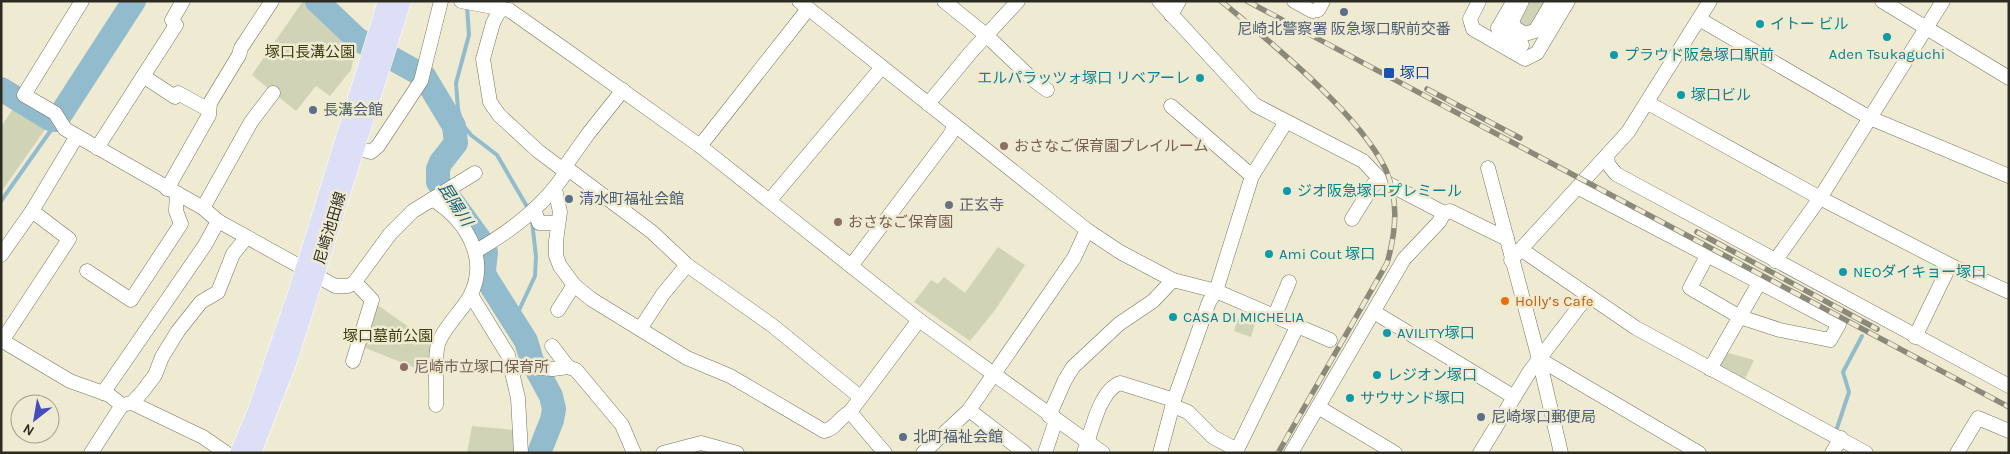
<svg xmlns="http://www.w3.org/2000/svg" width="2010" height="454" viewBox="0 0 2010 454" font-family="Karla,'Noto Sans JP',sans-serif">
<rect width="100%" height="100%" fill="#efebd3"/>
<g fill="#d0d3b5">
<path d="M303,1L356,47L351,70L330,96L316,86L296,111L252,75Z"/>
<path d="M1529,1H1545L1531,25L1527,26L1520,23V17Z"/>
<path d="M16,104L49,124L1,192V127Z"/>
<path d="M998,247L1025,265L995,310L970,341L914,302L931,280L938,284L944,277L965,293Z"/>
<path d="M376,304L433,344V375L363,347Z"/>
<path d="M1238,318L1255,324L1251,337L1234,331Z"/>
<path d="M1725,352L1754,360L1744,381L1717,367Z"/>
<path d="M472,426L514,430L515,453H467Z"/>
</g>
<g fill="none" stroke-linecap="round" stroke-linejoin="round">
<g stroke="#92bccd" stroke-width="4">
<path d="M467,6L469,35L456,83L458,109L462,124L471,135L497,155L529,210"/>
<path d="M1,201L56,123"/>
<path d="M514,321L535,276L536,257L532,221"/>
<path d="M1837,428L1849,392L1843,372L1862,336"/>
</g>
<g stroke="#92bccd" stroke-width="24">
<path d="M317,1L357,39L424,76L454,126L456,143L441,162L438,169V182L481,241L486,252L484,270L485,276L526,341L532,361L551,396L554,409L552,420L539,453"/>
<path d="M1,89L50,119L57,120L134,1"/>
</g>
<g stroke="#79755f" stroke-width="15">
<g id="minor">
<path d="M82,1L24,95L55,113L65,129L203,208L218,221L335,286H348L354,283L390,234L413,211L475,173"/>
<path d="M461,1L509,10L570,53L700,146L919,320L1103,453"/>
<path d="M799,1L1087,230L1120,252L1173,280L1216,291L1330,340"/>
<path d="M944,1L986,35L1032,79L1047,90"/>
<path d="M1159,1L1255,105L1363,161L1381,180L1444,213L1450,211L1507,239"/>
<path d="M1294,1L1312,11L1318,10L1323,1"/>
<path d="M1479,1L1470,19L1473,29L1525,59L1537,53L1568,1"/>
<path d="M1522,1L1512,21L1515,28L1525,34L1535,31L1553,1"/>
<path d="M1882,1L2009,78"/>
<path d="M1512,4L1498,28L1522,45"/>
<path d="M501,8L493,23L483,59L490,102L499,115L538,151L566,172"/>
<path d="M1171,15L1179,1"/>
<path d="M1699,19L1870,118L2009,176"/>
<path d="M143,76L175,97L178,93L209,110"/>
<path d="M1648,103L1820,198L1950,265L2009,292"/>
<path d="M928,104L971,52L1018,1"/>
<path d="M1171,106L1252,176"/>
<path d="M700,146L808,9"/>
<path d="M97,148L176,25L172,20L183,1"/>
<path d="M356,148L371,152L378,146L421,81L441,1"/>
<path d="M1607,155L1608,164L1616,174L2009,386"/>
<path d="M1488,168L1539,359L1561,453"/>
<path d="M568,169L652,232L687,265L773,326L860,397"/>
<path d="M1579,188L1839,324L1830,340L1780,330L1740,317L1690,288L1707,256"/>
<path d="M167,189L209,115L210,103L239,55L241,48L272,1"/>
<path d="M555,189L560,212L556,241V256L560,266L574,285L591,299L687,358L730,376L824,431C836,429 839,417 850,412L919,320"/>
<path d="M432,199C465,219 490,258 470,296C462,311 443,328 438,344C434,358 437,389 436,405"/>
<path d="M770,200L882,67"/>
<path d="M203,208L251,122L273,93"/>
<path d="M534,209L539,223H557"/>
<path d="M1352,219L1373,185L1381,180"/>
<path d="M1522,250L1636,328L1866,453"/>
<path d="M476,251C511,231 547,203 568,169L566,165L588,134L623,90"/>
<path d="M1,255L32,211L77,136"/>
<path d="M1511,260L1628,132L1710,1"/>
<path d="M1775,261L1820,198L1943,1"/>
<path d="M851,266L950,135L955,125"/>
<path d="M87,271L131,300L181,224L176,211L177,194"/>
<path d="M471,295L508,355L518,398L521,453"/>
<path d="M558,310L574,285"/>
<path d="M1374,312L1514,397"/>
<path d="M1275,315L1289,282"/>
<path d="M640,329L663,294L687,265"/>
<path d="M1915,337L1950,265"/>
<path d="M1,340L70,381L109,395L122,405L132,403L143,391L155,375L162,357L178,331L201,302L218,292L233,254L247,237"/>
<path d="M2,341L69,239L32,211"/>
<path d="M552,346L568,367"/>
<path d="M1539,359L1699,453"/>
<path d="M353,361L372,300L355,282"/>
<path d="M510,365L553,369L568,367L576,370L622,425L634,453"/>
<path d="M1710,369L1759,283"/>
<path d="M103,393L205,245L218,221"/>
<path d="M132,403L203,437L226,453"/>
<path d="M1173,406L1188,412L1213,437L1237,450L1298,325"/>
<path d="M1318,407L1395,453"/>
<path d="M969,410L1025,453"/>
<path d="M850,412L885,453"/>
<path d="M1049,416L1065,380L1073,367L1119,324L1153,301L1173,280"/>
<path d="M91,453L122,405"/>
<path d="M663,453L701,443L737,453"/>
<path d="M923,453L969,410L1074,258L1087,230"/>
<path d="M1045,453L1056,420"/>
<path d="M1084,453C1091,433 1099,391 1120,383L1174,400"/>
<path d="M1160,453L1174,400L1209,302L1216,291L1252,176L1286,122"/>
<path d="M1291,453L1404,259L1439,222L1444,213"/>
<path d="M1480,453L1530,371L1588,295"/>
<path d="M1832,453L1841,438"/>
<path d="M1957,453L1978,418L2009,431"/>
</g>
</g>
<g stroke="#fff" stroke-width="19">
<g id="major">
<path d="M239,453L257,410L298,290L387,1"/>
<path d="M252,453L289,358L402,1"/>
</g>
</g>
<use href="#minor" stroke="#fff" stroke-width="14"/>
<use href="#major" stroke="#dddff6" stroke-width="18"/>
<g stroke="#8b8979" stroke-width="5.5">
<g id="rail">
<path d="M1221,1C1270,42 1359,113 1386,170C1399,200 1396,233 1387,263L1278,453"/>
<path d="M1247,1L2009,407"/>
<path d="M1427,89L1520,138"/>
<path d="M1697,232L1877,329"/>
</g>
</g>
<use href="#rail" stroke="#efebd3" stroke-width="4" stroke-dasharray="11" stroke-linecap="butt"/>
</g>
<g fill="#5c6f8a" stroke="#efebd3" stroke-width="2">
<circle cx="1344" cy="12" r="5"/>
<circle cx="313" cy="110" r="5"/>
<circle cx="569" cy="199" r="5"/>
<circle cx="1481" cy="417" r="5"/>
<circle cx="903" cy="437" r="5"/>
</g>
<g fill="#0f9aa8" stroke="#efebd3" stroke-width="2">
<circle cx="1760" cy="24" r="5"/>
<circle cx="1887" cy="37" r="5"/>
<circle cx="1614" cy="55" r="5"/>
<circle cx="1200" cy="78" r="5"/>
<circle cx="1681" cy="95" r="5"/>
<circle cx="1287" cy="191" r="5"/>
<circle cx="1269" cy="254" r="5"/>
<circle cx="1843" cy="272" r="5"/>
<circle cx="1173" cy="317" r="5"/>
<circle cx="1387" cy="333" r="5"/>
<circle cx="1377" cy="375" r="5"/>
<circle cx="1350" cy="398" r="5"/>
</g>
<rect fill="#1a4fb4" stroke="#efebd3" stroke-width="2" x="1383" y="67" width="12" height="12" rx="2.5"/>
<g fill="#8d6e63" stroke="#efebd3" stroke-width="2">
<circle cx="1004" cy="146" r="5"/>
<circle cx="838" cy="222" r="5"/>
<circle cx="404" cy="367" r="5"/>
</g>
<circle fill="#6b7280" stroke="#efebd3" stroke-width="2" cx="949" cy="205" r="5"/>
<circle fill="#e8710a" stroke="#efebd3" stroke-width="2" cx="1505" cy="301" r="5"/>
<g text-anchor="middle" stroke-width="5" stroke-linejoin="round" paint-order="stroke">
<g font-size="15" fill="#0d838f" stroke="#efebd3" text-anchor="start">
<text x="1770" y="29">イトー ビル</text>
<text x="1887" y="59" text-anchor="middle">Aden Tsukaguchi</text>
<text x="1624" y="60">プラウド阪急塚口駅前</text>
<text x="1190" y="83" text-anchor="end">エルパラッツォ塚口 リベアーレ</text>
<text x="1691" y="100">塚口ビル</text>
<text x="1297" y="196">ジオ阪急塚口プレミール</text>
<text x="1279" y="259">Ami Cout 塚口</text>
<text x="1853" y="277">NEOダイキョー塚口</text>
<text x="1183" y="322">CASA DI MICHELIA</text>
<text x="1397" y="338">AVILITY塚口</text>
<text x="1387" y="380">レジオン塚口</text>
<text x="1360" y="403">サウサンド塚口</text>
</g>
<g font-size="15" fill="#4e5e75" stroke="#efebd3" text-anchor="start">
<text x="1344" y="34" text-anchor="middle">尼崎北警察署 阪急塚口駅前交番</text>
<text x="323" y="115">長溝会館</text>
<text x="579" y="204">清水町福祉会館</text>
<text x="1491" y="422">尼崎塚口郵便局</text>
<text x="913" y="442">北町福祉会館</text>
</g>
<g font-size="15" fill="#3c3e10" stroke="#efebd3">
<text x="310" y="57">塚口長溝公園</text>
<text x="388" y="341">塚口墓前公園</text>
</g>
<g font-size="15" fill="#164399" stroke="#efebd3" text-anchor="start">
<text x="1400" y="78">塚口</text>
</g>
<g font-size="15" fill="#785e54" stroke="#efebd3" text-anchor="start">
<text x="1014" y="151">おさなご保育園プレイルーム</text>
<text x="848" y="227">おさなご保育園</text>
<text x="414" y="372">尼崎市立塚口保育所</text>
</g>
<g font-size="15" fill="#5b616d" stroke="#efebd3" text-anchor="start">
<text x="959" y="210">正玄寺</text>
</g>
<g font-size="15" fill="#2c2b22" stroke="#efebd3">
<text transform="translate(330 228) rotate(-73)" y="5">尼崎池田線</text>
</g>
<g font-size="15" fill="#c56008" stroke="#efebd3" text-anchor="start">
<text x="1515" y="306">Holly’s Cafe</text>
</g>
<g font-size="16" font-style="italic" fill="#106079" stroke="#efebd3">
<text transform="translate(456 204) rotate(57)" y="6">昆陽川</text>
</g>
</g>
<rect width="2010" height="454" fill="none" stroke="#2c2b22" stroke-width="5"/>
<g transform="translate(35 419) rotate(211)"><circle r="24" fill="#efebd3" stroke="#a19e8c"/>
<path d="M0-4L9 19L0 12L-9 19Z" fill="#474bc0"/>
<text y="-8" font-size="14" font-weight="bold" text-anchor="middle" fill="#2c2b22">N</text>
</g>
</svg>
